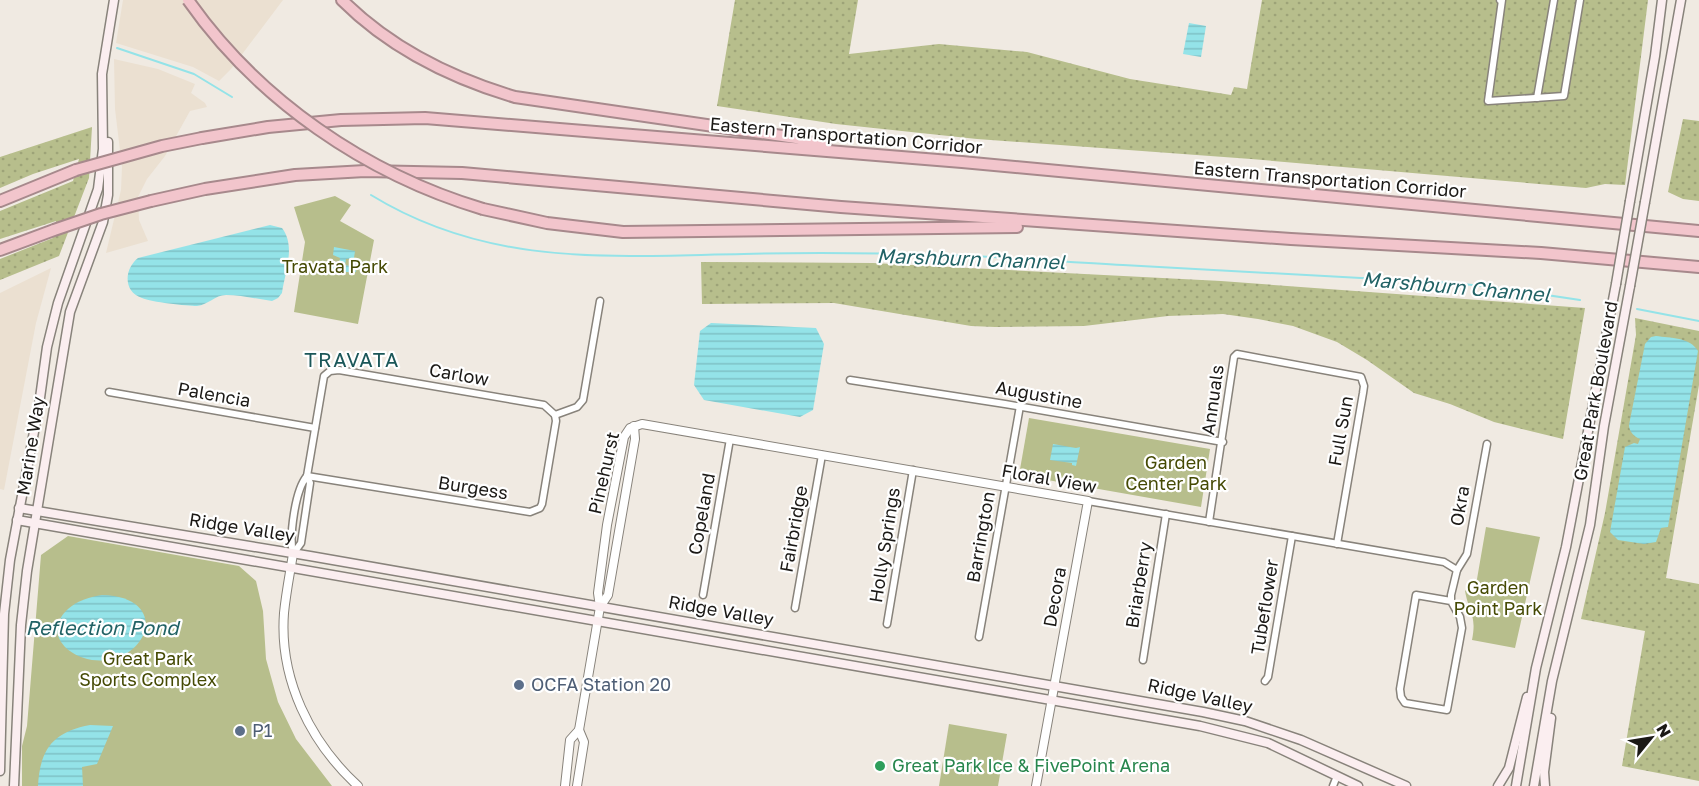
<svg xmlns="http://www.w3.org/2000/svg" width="1699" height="786" viewBox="0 0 1699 786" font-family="'Golos Text',sans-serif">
<defs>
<pattern id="grass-dots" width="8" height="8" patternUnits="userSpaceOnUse" patternTransform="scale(1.5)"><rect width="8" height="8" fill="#b7be8c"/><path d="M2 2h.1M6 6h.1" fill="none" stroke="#9da378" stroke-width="1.8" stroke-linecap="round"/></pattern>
<pattern id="water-rules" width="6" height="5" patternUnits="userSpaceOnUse" patternTransform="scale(1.5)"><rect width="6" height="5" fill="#94e3e8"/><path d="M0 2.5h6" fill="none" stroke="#7fc2c6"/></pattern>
</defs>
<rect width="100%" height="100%" fill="#f0eae2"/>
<g fill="#ebe0d1">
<path d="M123,0H283L231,69L219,81L193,67L116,43Z"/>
<path d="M114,59L158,69L195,84L191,93L205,103L207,107L190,111L165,156L147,179L138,197L139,220L148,241L106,253L121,190L122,167L115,109Z"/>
<path d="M51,268L36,323L4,490L0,489V293Z"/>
</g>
<g fill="url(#grass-dots)">
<path d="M735,0H858L849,54L939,44L1027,52L1130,79L1231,95L1234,87L1247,89L1262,0H1648L1625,185L1605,184L1586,188L1251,159L977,139L836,124L717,106Z"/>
<path d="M1683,119L1699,121V201L1683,199L1668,192Z"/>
<path d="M92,127L89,178L59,256L0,280V259L53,238L56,221L0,239V211L73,181L79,159L33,174L0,188V157Z"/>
<path d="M701,262L873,263L1221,281L1585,308L1563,439L1494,422L1450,404L1414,393L1367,360L1337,342L1293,326L1258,319L1223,314L1168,316L1084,326L995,327L971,326L834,303L702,304Z"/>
<path d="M1635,318L1699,331V385L1666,578L1699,584V781L1622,766L1645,631L1581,619L1605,513L1636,335Z"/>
</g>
<g fill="#b7be8c">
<path d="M335,196L351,205L340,221L374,240L358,324L294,312L305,242L294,207Z"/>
<path d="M1029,418L1210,449L1201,507L1019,475Z"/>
<path d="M1486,527L1540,537L1515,648L1472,640C1477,615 1469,613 1465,591L1477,579Z"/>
<path d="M68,536L239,566L256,581L263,611L266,659L278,702L296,739L332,786H22V746L27,726L41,555Z"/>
<path d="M949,724L1007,734L998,786H939Z"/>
</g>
<g fill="url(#water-rules)">
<path d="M1189,23L1206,26L1201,57L1183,54Z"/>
<path d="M270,225L282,228C296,246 285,272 282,293L278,298L272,301C257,299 241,295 226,295C215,295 208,305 197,306C187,306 151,302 142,298C123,292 124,269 138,258Z"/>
<path d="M334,247L355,251L354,258L346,259L345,265L355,267L356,272H341L326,267L329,262L339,265L340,258L333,255Z"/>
<path d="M711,323L816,328L824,344L813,410L800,417L704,400L694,385L700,331Z"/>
<path d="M1656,336C1670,338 1690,337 1698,351L1668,527L1661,528L1656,542L1644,544L1618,540L1610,532L1625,447L1634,443L1638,444L1640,439C1634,437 1629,431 1629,425L1645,344L1651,337Z"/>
<path d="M1053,444L1076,448L1080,447L1076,466L1072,465V463L1050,460Z"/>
<path d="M102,595C174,597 147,667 92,660C66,656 43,632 68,609C78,600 90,597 102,595Z"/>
<path d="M90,725L113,726L97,764L82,767L83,786H38C40,749 53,732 90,725Z"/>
</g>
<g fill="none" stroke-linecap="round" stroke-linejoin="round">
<g stroke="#94e3e8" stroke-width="2">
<path d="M117,48L194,74L232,97"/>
<path d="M371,195C490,268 611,256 744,254C812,252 880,253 947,255C1006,257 1064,262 1123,265C1232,271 1342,277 1452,283L1493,287L1580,300"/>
<path d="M1637,309L1699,321"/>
</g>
<g stroke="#88837b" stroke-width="9">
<g id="minor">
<path d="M1500,0H1502L1488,101L1564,96L1580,0"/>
<path d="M1537,98L1554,0"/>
<path d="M850,380L1005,404L1223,442"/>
<path d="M109,392L315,428"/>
<path d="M555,415L577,407L583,400L600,301"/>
<path d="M307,476L530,512L540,508L542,504L556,421L555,415"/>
<path d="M1088,501L1444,562L1457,570"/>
<path d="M1209,522L1234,357L1237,354L1361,377L1364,386L1363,393L1337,544"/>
<path d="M293,554C289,536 295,490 307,476L324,376L330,371L339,370L544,405L555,415"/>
<path d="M293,554L301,543L310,483L307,476"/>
<path d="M703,595L730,439"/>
<path d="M1451,601L1416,595L1400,689L1401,697L1405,703L1447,710L1462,628L1460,617L1451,601V595L1457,570L1467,554L1487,444"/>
<path d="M795,608L822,455"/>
<path d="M887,624L913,470"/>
<path d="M979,637L1020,406"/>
<path d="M1143,660L1166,514"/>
<path d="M1265,681L1268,677L1292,536"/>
<path d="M1333,786L1337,776"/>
</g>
</g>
<g stroke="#88837b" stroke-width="10">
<g id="tertiary">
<path d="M293,554C290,573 286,593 284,613C279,679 310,742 358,786"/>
<path d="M600,607L608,595L635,439L634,426"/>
<path d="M565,786L570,740L579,730L600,607L598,593L607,525L624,437L630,428L642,424L1088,501L1036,786"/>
<path d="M577,786L584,742L579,730"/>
</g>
</g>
<g stroke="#88837b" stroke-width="11">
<g id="secondary">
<path d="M1630,201L1655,56L1662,0"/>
<path d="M1645,202L1681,0"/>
<path d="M19,508L310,556L1203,712L1245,721L1301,740L1406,786"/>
<path d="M17,520L1200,726L1268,743L1358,786"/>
<path d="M0,771L4,614L10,560L39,405L47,347L58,303L98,189L103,149L102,74L114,0"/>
<path d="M14,786L21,625L27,571L70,312L103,222L108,195V142"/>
<path d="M1498,786L1509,768L1527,697"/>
<path d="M1516,786L1536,668L1566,547L1616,284"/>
<path d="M1534,786L1552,681L1590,525L1604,426L1630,286"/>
<path d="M1545,786L1544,772L1551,718"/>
</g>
</g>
<g stroke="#a7898c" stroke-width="14">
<g id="motorway">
<path d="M342,0C390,48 451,78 515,97L796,138L826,147"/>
<path d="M202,138L268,127L341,120L425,118L962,162L1699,231"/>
<path d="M0,201L76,170"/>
<path d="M151,201L205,189L295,175L365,171L462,173L841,207L1291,239L1541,253L1699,267"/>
<path d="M483,209L547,223L623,232L1017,227"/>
<path d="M0,250L54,230"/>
</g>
</g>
<use href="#minor" stroke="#fff" stroke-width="6"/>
<use href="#tertiary" stroke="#fff" stroke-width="8"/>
<use href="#secondary" stroke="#fbeef0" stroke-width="8"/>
<use href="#motorway" stroke="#f2c5cc" stroke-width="10"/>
<g stroke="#88837b" stroke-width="11" stroke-linecap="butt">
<g id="secondary-bridge">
<path d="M1616,284L1630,201"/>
<path d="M1630,286L1645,202"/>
</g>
</g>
<g stroke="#a7898c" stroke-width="14" stroke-linecap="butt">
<g id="motorway-bridge">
<path d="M188,0C258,100 366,174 483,209"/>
<path d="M76,170L162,146L202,138"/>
<path d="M54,230L101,214L151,201"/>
</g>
</g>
<use href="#secondary-bridge" stroke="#fbeef0" stroke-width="8"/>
<use href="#motorway-bridge" stroke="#f2c5cc" stroke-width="10"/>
</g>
<g fill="#5c6f8a" stroke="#fff" stroke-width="2">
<circle cx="519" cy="685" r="6"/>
<circle cx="240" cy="731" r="6"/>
</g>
<circle fill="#2e9e5b" stroke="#fff" stroke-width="2" cx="880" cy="766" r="6"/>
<g text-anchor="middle" stroke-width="4.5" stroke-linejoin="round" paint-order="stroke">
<g font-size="18" fill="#1b1916" stroke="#fff">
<text transform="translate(846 136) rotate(5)" y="6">Eastern Transportation Corridor</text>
<text transform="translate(1330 180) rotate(5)" y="6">Eastern Transportation Corridor</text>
<text transform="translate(459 375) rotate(10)" y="6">Carlow</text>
<text transform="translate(1596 391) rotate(-80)" y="6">Great Park Boulevard</text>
<text transform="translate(214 395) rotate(10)" y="6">Palencia</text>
<text transform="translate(1039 395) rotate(10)" y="6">Augustine</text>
<text transform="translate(1213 400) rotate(-82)" y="6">Annuals</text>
<text transform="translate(1341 431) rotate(-80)" y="6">Full Sun</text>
<text transform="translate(31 446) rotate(-81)" y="6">Marine Way</text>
<text transform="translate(604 473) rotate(-77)" y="6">Pinehurst</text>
<text transform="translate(1049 479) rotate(10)" y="6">Floral View</text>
<text transform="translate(473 488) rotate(9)" y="6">Burgess</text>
<text transform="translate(1460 506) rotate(-80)" y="6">Okra</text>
<text transform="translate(702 514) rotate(-80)" y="6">Copeland</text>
<text transform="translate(242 528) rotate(9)" y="6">Ridge Valley</text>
<text transform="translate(794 529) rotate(-80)" y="6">Fairbridge</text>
<text transform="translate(981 537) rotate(-80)" y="6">Barrington</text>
<text transform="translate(885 545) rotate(-81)" y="6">Holly Springs</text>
<text transform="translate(1139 585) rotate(-81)" y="6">Briarberry</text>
<text transform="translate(1055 597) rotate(-80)" y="6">Decora</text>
<text transform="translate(1265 607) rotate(-81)" y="6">Tubeflower</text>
<text transform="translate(721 611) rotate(10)" y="6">Ridge Valley</text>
<text transform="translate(1200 696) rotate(12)" y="6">Ridge Valley</text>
</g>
<g font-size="18" fill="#454a04" stroke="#fff">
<text x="335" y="273">Travata Park</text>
<text x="1176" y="469">Garden<tspan x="1176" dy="21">Center Park</tspan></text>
<text x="1498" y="594">Garden<tspan x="1498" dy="21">Point Park</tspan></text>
<text x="148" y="665">Great Park<tspan x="148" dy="21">Sports Complex</tspan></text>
</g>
<g font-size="18" fill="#4e5e75" stroke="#fff" text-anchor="start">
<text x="531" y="691">OCFA Station 20</text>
<text x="252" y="737">P1</text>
</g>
<g font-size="18" fill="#27864d" stroke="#fff" text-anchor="start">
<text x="892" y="772">Great Park Ice &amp; FivePoint Arena</text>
</g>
<g font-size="20" font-style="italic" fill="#216265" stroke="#fff">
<text transform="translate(971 259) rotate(2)" y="7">Marshburn Channel</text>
<text transform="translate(1456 287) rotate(5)" y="7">Marshburn Channel</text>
<text x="102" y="635">Reflection Pond</text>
</g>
<g font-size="20" letter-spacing="1.5" fill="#1b5759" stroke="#fff">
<text x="352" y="367">TRAVATA</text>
</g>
</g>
<g transform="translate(1651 738) rotate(60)" stroke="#ffffff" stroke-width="4.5" paint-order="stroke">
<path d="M0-4.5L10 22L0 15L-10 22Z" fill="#1b1916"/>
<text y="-9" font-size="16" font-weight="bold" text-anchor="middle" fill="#1b1916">N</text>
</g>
</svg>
